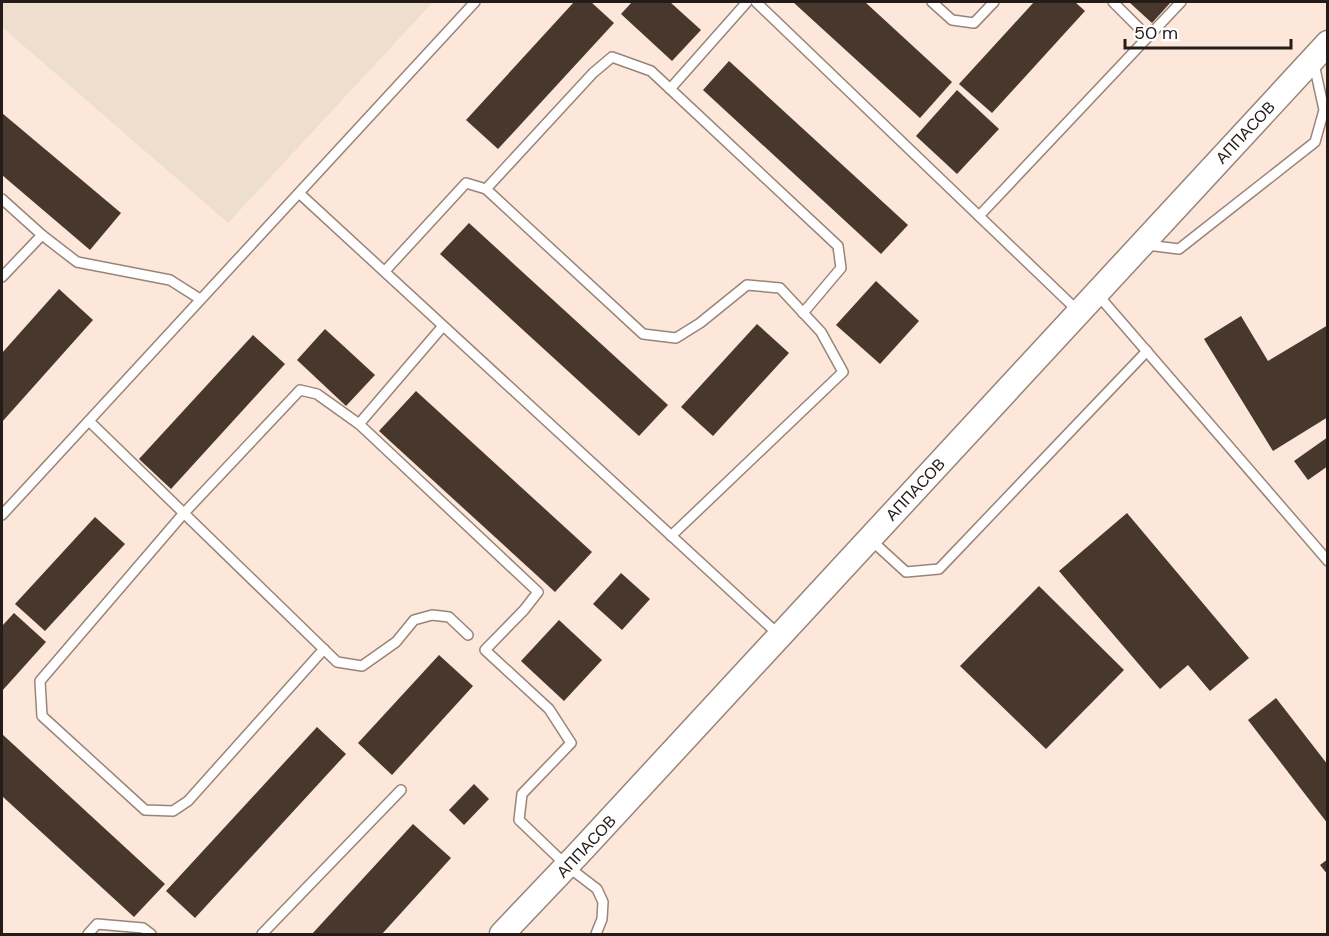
<svg xmlns="http://www.w3.org/2000/svg" width="1329" height="936" viewBox="0 0 1329 936" font-family="'DM Sans',sans-serif">
<rect width="100%" height="100%" fill="#fce7da"/>
<path fill="#eedfcc" d="M2,2H433L228,223L2,27Z"/>
<g fill="#47372c">
<path d="M574,2H591L614,23L498,149L466,120Z"/>
<path d="M632,2H670L701,30L672,61L621,14Z"/>
<path d="M793,2H865L952,82L920,118Z"/>
<path d="M1034,2H1075L1085,11L992,113L959,84Z"/>
<path d="M1129,2H1171L1152,23Z"/>
<path d="M729,61L908,225L881,254L703,90Z"/>
<path d="M957,90L999,129L957,174L916,136Z"/>
<path d="M2,113L121,213L90,250L2,175Z"/>
<path d="M469,223L668,405L639,436L440,254Z"/>
<path d="M876,281L919,321L880,364L836,325Z"/>
<path d="M59,289L93,320L2,422V353Z"/>
<path d="M1241,316L1268,361L1328,325V417L1273,451L1204,339Z"/>
<path d="M757,324L789,353L713,436L681,407Z"/>
<path d="M325,329L375,375L346,406L297,360Z"/>
<path d="M253,335L285,364L171,489L139,459Z"/>
<path d="M416,391L592,552L555,592L379,431Z"/>
<path d="M1328,437V466L1308,480L1294,461Z"/>
<path d="M1127,513L1249,658L1210,691L1188,665L1160,689L1059,571Z"/>
<path d="M95,517L125,544L45,631L15,604Z"/>
<path d="M621,573L650,599L622,630L593,604Z"/>
<path d="M1039,586L1124,670L1046,749L960,666Z"/>
<path d="M14,613L46,642L2,691V626Z"/>
<path d="M559,620L602,660L564,701L521,661Z"/>
<path d="M439,655L473,686L392,775L358,743Z"/>
<path d="M1276,698L1328,765V824L1248,720Z"/>
<path d="M317,727L346,754L195,918L166,891Z"/>
<path d="M2,734L165,884L134,917L2,796Z"/>
<path d="M474,784L489,799L464,825L449,810Z"/>
<path d="M413,824L451,858L382,934H312Z"/>
<path d="M1328,859V875L1320,865Z"/>
</g>
<g fill="none" stroke-linecap="round" stroke-linejoin="round">
<g stroke="#988579" stroke-width="12">
<g id="service">
<path d="M756,2L1079,312"/>
<path d="M932,2L952,20L974,23L994,2"/>
<path d="M1113,2L1148,37"/>
<path d="M670,89L747,2"/>
<path d="M486,189L593,73L612,57L651,71L838,246L841,268L803,313"/>
<path d="M299,193L778,634"/>
<path d="M2,199L42,235L77,262L170,280L200,299"/>
<path d="M979,216L1181,2"/>
<path d="M1147,245L1179,249L1315,142L1324,110L1314,64"/>
<path d="M385,271L466,183L486,189L643,334L676,338L700,323L747,285L780,288L821,332L843,372L671,536"/>
<path d="M2,277L42,235"/>
<path d="M1098,295L1328,561"/>
<path d="M89,421L337,662L362,666L396,642L414,620L432,615L449,617L468,635"/>
<path d="M359,424L443,326"/>
<path d="M2,515L475,2"/>
<path d="M871,540L906,572L939,569L1147,351"/>
<path d="M324,649L188,801L173,811L145,810L42,716L40,681L184,513L300,390L317,394L359,424L538,592L524,610L485,650L549,709L571,743L522,794L519,820L567,866L597,889L603,902L602,919L596,934"/>
<path d="M88,934L97,924L143,928L151,934"/>
<path d="M262,934L401,790"/>
</g>
</g>
<g stroke="#988579" stroke-width="27">
<path id="tertiary" d="M502,934L579,853L1328,43"/>
</g>
<use href="#service" stroke="#fff" stroke-width="9"/>
<use href="#tertiary" stroke="#fff" stroke-width="24"/>
</g>
<g text-anchor="middle" stroke-width="6" stroke-linejoin="round" paint-order="stroke">
<g font-size="16" fill="#241c18" stroke="#fff">
<text transform="translate(1245 132) rotate(-47)" y="6">АППАСОВ</text>
<text transform="translate(915 489) rotate(-47)" y="6">АППАСОВ</text>
<text transform="translate(586 846) rotate(-47)" y="6">АППАСОВ</text>
</g>
</g>
<rect width="1329" height="936" fill="none" stroke="#241c18" stroke-width="6"/>
<path d="M1125 39v9h166v-9" fill="none" stroke="#241c18" stroke-width="3"/>
<text x="1134" y="39" font-size="18" fill="#241c18" stroke="#ffffff" stroke-width="4.5" paint-order="stroke">50 m</text>
</svg>
